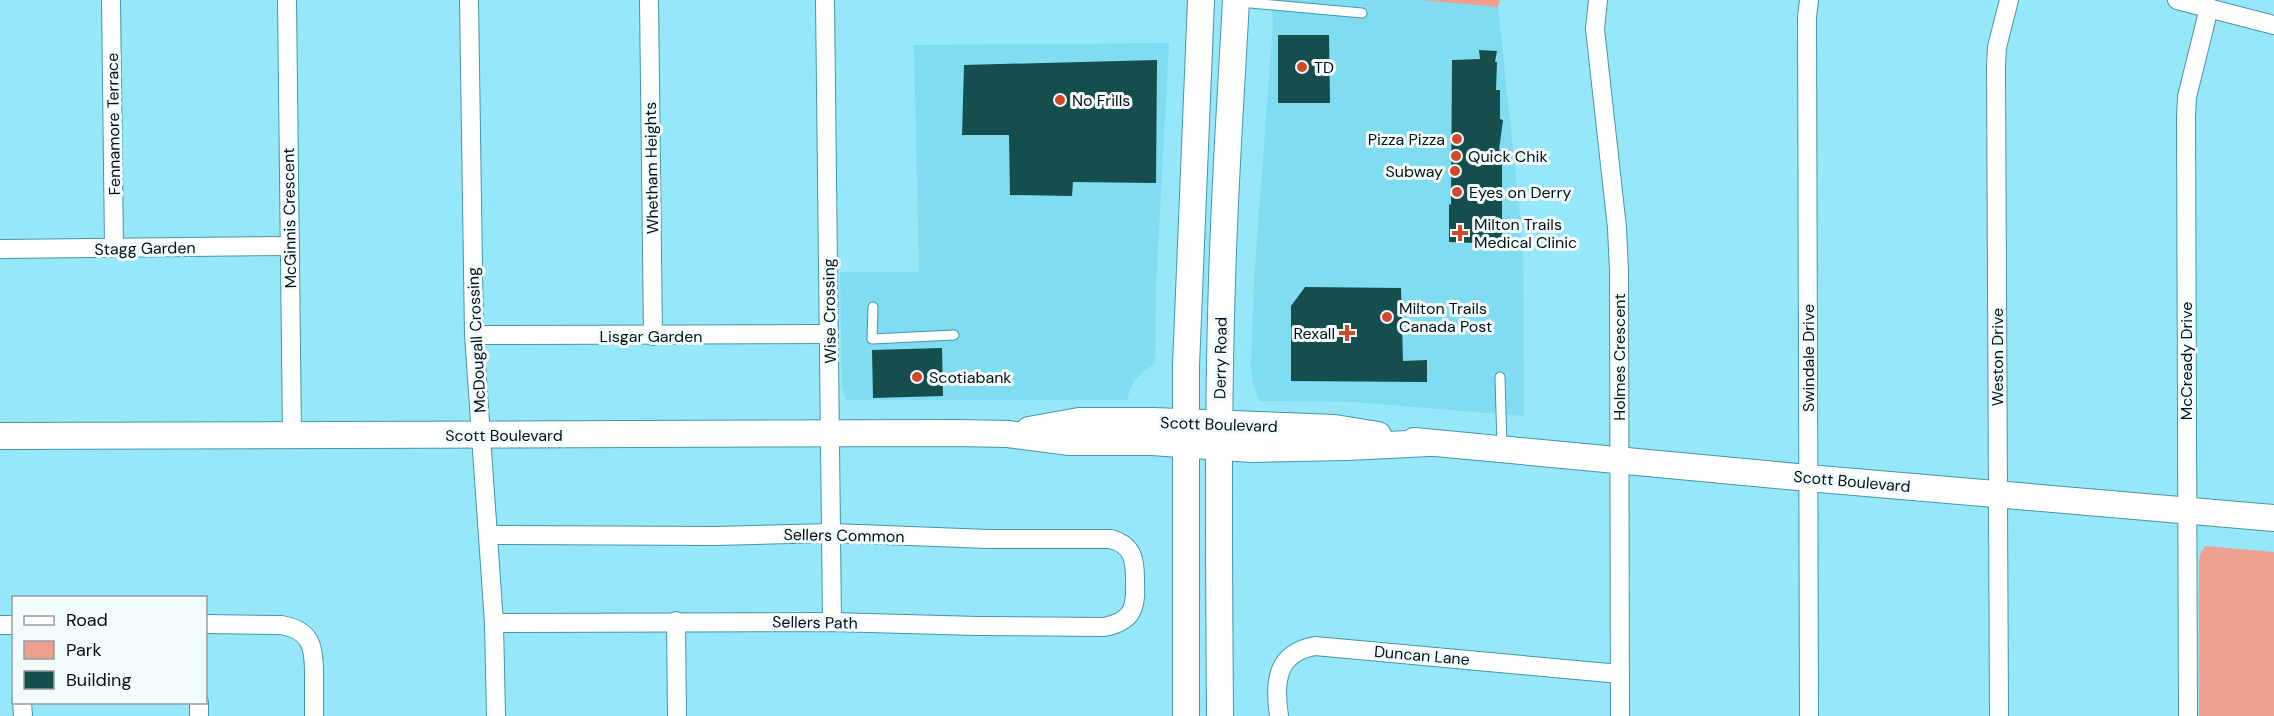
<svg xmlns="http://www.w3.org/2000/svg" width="2274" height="716" viewBox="0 0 2274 716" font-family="'DM Sans',sans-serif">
<rect width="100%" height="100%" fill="#96e7fa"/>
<g fill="#7fdcf1">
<path d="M1271,0H1420L1498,7L1523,244L1524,416L1354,402L1260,401L1253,385L1251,365L1254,281L1273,24Z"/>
<path d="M1169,43L1156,285L1155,364L1145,370L1135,380L1130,389L1127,400H846L842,387L840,272H919L914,45Z"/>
</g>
<g fill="#ee9f8d">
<path d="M1420,0H1500L1498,7Z"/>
<path d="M2205,546L2274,552V716H2199V563L2200,555Z"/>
</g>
<g fill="#164e4d">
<path d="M1278,35H1329L1330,103H1278Z"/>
<path d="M1479,50L1497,51L1495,62H1497L1496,90H1500V119L1503,120L1499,150L1502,151V244L1449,242V204L1451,205L1452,60L1480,59Z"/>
<path d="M1157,60L1156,183L1073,182L1072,196L1010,195L1009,135H962L964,65Z"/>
<path d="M1305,287L1401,288L1403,361L1427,360V382L1291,381V306Z"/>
<path d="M942,348L943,396L873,398L872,350Z"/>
</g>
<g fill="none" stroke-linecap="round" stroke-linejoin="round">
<g stroke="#4496a8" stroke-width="11">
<g id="lane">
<path d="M1239,2L1362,13"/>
<path d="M873,307L872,339L954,335"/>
<path d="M1500,377L1502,446"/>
</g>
</g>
<g stroke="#4496a8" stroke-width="20">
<g id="street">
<path d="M111,0L114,248"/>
<path d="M287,0L292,436"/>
<path d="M469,0L474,335L494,623L496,716"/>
<path d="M649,0L653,336"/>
<path d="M825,0L832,622"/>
<path d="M1598,0L1595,29L1617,228L1619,271L1620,716"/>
<path d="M1809,0L1807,17L1809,716"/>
<path d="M2177,0L2274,25"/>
<path d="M0,249L290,246"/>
<path d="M474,335L829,334"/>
<path d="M488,535L715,536L832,533L988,539H1111C1132,545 1135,558 1135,579C1136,606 1135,621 1104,627L978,626L832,622L494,623"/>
<path d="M676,621L677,716"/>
<path d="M206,624L281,625C311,630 314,646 314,673C314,687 314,702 314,716"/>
<path d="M0,625H14"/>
<path d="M22,702L23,716"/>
<path d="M199,702V716"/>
<path d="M1279,716C1274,682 1276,653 1315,646L1620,674"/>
<path d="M1999,716L1996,66L1997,47L2009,0"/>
<path d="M2188,716L2186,117L2187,97L2209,8"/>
</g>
</g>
<g stroke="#4496a8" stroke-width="28">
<g id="secondary">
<path d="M1029,430L1079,421H1153L1335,428L1378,435"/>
<path d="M0,436L957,433L1008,434L1070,442H1152L1252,449L1347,447L1429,443"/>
<path d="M1414,441L1808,478L2274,518"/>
<path d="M1186,716V366L1201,0"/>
<path d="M1220,716C1219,553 1217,390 1224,226C1227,151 1232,75 1236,0"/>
</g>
</g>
<use href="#lane" stroke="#fff" stroke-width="9"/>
<use href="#street" stroke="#fff" stroke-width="18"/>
<use href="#secondary" stroke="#fff" stroke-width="26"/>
</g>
<g fill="#d2482a" stroke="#f3fbfd" stroke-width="2">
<circle cx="1302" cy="67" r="6"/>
<circle cx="1060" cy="100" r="6"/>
<circle cx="1457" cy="139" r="6"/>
<circle cx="1456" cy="156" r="6"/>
<circle cx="1455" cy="171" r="6"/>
<circle cx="1457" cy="192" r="6"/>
<path d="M1457 224h6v6h6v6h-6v6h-6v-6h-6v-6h6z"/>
<circle cx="1387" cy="317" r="6"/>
<path d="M1344 324h6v6h6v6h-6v6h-6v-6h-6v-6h6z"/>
<circle cx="917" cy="377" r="6"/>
</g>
<g text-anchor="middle" stroke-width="6" stroke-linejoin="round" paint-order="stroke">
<g font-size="16" fill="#001116" stroke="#f3fbfd" text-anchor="start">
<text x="1314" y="73">TD</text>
<text x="1072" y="106">No Frills</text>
<text x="1445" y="145" text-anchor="end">Pizza Pizza</text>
<text x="1468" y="162">Quick Chik</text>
<text x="1443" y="177" text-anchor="end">Subway</text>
<text x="1469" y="198">Eyes on Derry</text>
<text x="1474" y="230">Milton Trails<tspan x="1474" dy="18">Medical Clinic</tspan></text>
<text x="1399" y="314">Milton Trails<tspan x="1399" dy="18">Canada Post</tspan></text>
<text x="1335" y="339" text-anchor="end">Rexall</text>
<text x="929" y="383">Scotiabank</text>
</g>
<g font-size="16" fill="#001116" stroke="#f3fbfd">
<text transform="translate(113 124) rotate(-91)" y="6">Fennamore Terrace</text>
<text transform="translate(651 168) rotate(-91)" y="6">Whetham Heights</text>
<text transform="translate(289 218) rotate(-91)" y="6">McGinnis Crescent</text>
<text transform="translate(145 248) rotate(-1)" y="6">Stagg Garden</text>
<text transform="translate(829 311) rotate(-91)" y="6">Wise Crossing</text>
<text x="651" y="342">Lisgar Garden</text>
<text transform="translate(476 340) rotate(-93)" y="6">McDougall Crossing</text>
<text transform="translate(1619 357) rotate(-90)" y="6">Holmes Crescent</text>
<text transform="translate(1997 357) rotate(-90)" y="6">Weston Drive</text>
<text transform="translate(1220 358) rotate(-89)" y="6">Derry Road</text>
<text transform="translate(1808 358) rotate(-90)" y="6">Swindale Drive</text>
<text transform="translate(2186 361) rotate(-90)" y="6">McCready Drive</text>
<text transform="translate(1219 424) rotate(2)" y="6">Scott Boulevard</text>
<text x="504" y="441">Scott Boulevard</text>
<text transform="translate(1852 481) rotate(5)" y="6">Scott Boulevard</text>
<text transform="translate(844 535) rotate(1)" y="6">Sellers Common</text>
<text transform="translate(815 622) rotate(1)" y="6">Sellers Path</text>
<text transform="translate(1422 655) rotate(5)" y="6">Duncan Lane</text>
</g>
</g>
<rect x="12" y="596" width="195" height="108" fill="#f3fbfd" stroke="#929da1" stroke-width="1.5"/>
<rect x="24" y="616" width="30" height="9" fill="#ffffff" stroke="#929da1" stroke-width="1.5"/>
<text x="66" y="626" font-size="18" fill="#001116">Road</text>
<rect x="24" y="641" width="30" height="18" fill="#ee9f8d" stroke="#929da1" stroke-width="1.5"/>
<text x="66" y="656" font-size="18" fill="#001116">Park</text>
<rect x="24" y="671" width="30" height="18" fill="#164e4d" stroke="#929da1" stroke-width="1.5"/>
<text x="66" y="686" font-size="18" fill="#001116">Building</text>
</svg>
